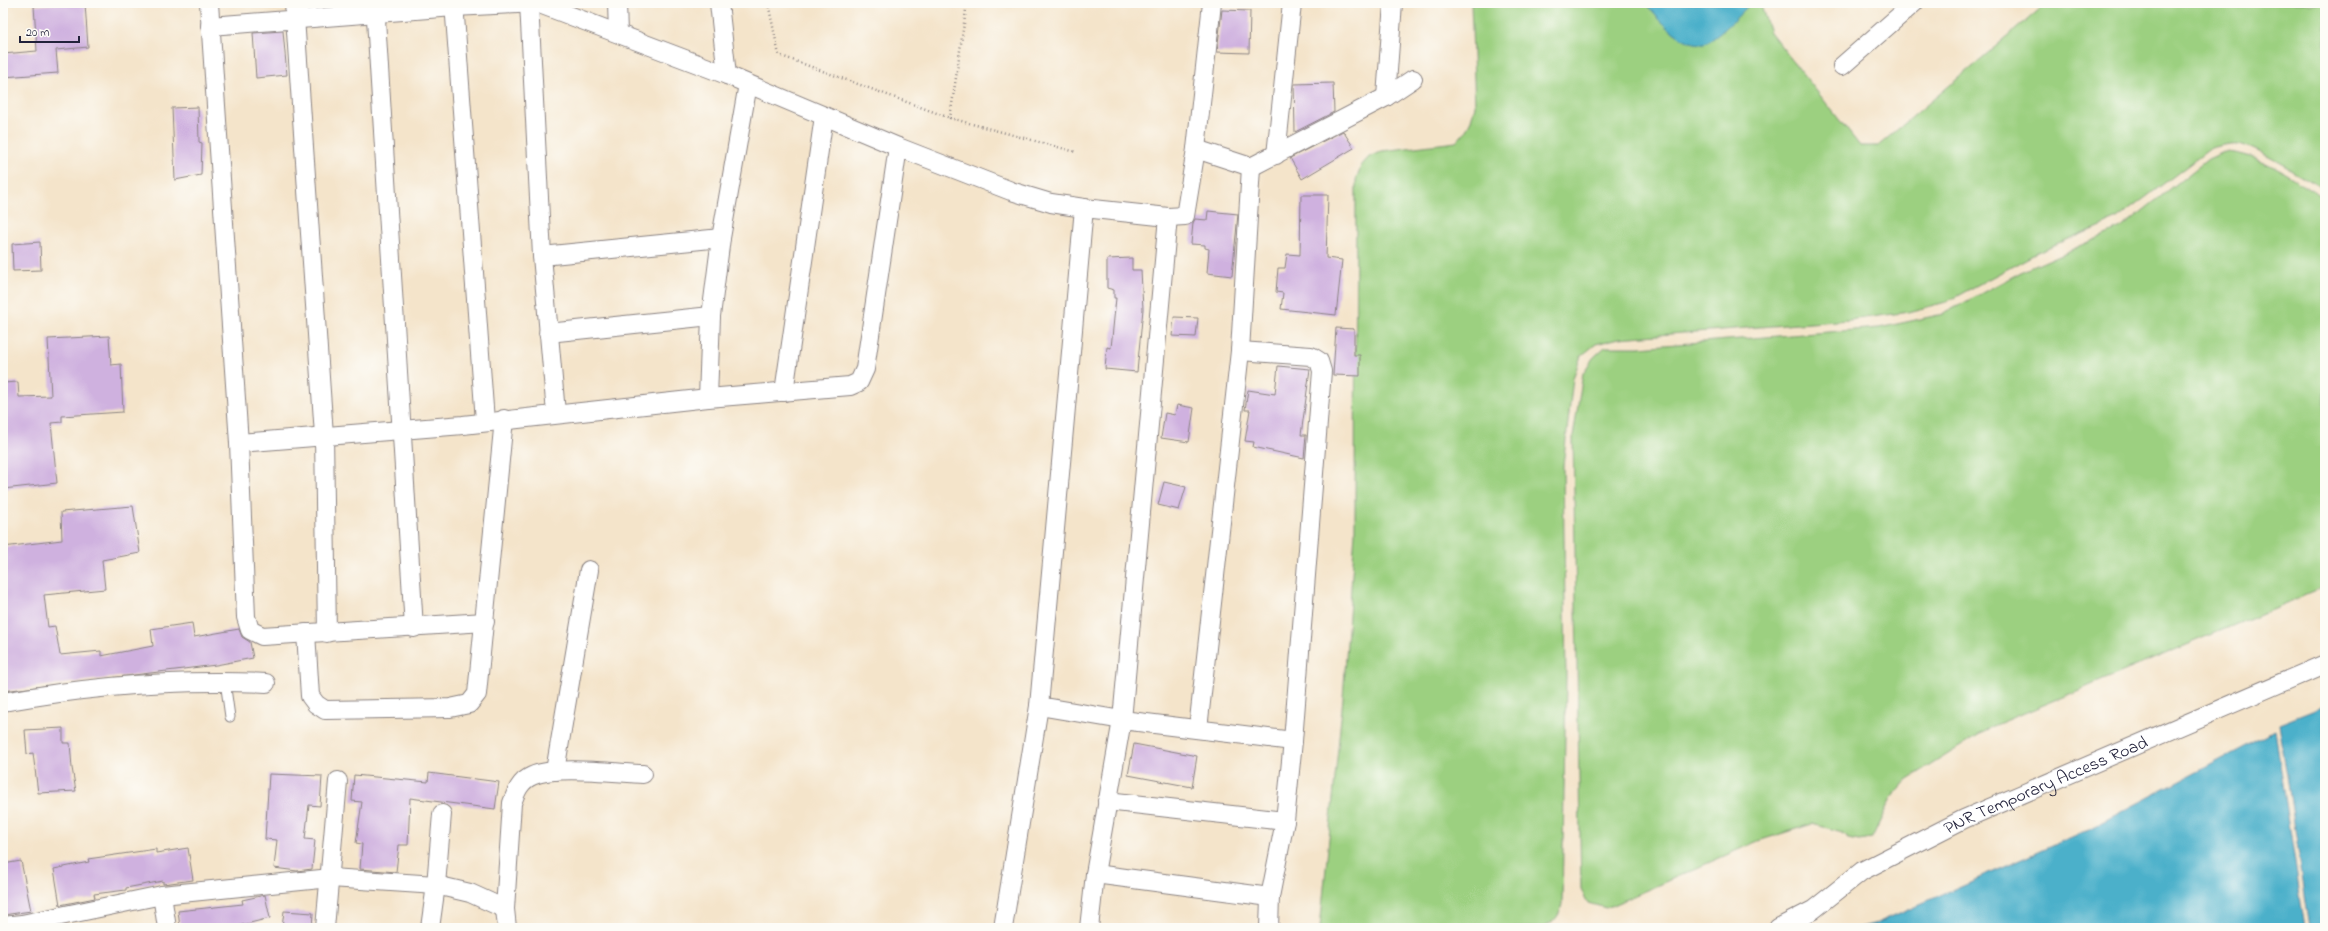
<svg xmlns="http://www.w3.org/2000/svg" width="2328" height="931" viewBox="0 0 2328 931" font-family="'Indie Flower',sans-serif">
<rect width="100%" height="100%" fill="#fdfcf7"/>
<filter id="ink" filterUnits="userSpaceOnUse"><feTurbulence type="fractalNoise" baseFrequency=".025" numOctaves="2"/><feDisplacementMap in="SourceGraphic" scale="8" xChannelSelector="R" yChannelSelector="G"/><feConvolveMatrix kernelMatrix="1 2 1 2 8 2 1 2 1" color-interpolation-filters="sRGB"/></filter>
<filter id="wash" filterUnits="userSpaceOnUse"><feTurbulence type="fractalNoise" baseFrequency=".012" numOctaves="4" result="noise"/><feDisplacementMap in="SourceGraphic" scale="16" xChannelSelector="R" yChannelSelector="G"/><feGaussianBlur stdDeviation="0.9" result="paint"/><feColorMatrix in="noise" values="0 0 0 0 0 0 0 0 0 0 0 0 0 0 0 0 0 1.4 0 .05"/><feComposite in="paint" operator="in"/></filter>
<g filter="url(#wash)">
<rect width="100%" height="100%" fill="#f4e4ca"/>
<g fill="#9cd080" stroke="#5f795e">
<path d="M1471,3H1760L1770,32L1860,146H1878L2047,3H2325V189C2304,178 2260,149 2239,144C2230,143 2220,146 2211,148L2117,219L2035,254L1946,302L1909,312L1849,320L1619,338L1596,344L1581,356L1573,378L1563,466L1566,678L1562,905C1559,917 1554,922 1543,928H1320L1343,698L1355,533L1356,180L1361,166L1369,157L1382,151L1456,142L1465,132L1471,120L1475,106Z"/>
<path d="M2224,152C2261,153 2294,180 2325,198V587L1991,727L1907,780L1891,798L1872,838L1860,840L1848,838L1839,831L1812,824L1758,841L1606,908L1588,903L1581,890L1573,437L1583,373L1593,358L1605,347H1639L1879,328L1943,314L2021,272L2121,228L2208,159Z"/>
</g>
<g fill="#4bb0ca" stroke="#366982">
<path d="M1645,3H1751C1741,13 1719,37 1707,42C1686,51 1657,18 1645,3Z"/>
<path d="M2325,706V928H2310L2279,724Z"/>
<path d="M2275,731L2305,928H1858L1877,923L2083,832Z"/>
</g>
<g id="blocks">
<g fill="#cfb1df">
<path d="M65,3H85L88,47L56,50L58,73L3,77V54L37,51L34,6Z"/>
<path d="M1222,10L1250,11L1249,53L1217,52Z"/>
<path d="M283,31L287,75L256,78L253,33Z"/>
<path d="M1333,83L1334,112L1295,132L1294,84Z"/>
<path d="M198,107L199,142L202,143L201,175L175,180L172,108Z"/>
<path d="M1343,131L1354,148L1302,179L1290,158Z"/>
<path d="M1301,195H1328L1326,258L1342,260L1336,315L1281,309L1283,293L1276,292L1278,268H1285L1287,254L1300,255Z"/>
<path d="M1208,211L1238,214L1232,276L1207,273L1209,249L1205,248V245L1191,244L1193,223L1195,219L1207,220Z"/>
<path d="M40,242L41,270L13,271L12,244Z"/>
<path d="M1132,258V270H1141L1143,309L1137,372L1105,369L1107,347L1111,348L1116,298H1114V290L1107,288V259Z"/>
<path d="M1174,317L1198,318L1196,337L1172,336Z"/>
<path d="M1336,328L1354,329V355H1360V376L1333,375Z"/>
<path d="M109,336L111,365L121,364L123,412L62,416V422L51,423L57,483L3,489V383L18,382L19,397L51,396L48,339Z"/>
<path d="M1278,366L1310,369L1301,435H1306L1304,458L1253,447L1254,442L1245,441L1250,410H1245L1248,390L1275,394Z"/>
<path d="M1177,405L1194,408L1189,442L1161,438L1165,413L1175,415Z"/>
<path d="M1164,482L1186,487L1179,510L1158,505Z"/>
<path d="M133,506L140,553L102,560L105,589L44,595L48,627L55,626L60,655L101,651V656L153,646L151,629L192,623L194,637L239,629L242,637L250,642L253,658L216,665L3,691V547L62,540L61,512Z"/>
<path d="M63,728V743H70L72,768L76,791L38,793L33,753L27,754L25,730Z"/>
<path d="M1134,744L1197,756L1192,787L1128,775Z"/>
<path d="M429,773L499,782L495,809L410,798L408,845H399L396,872L360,869L362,844L356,843L362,802L352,801L354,775L428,782Z"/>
<path d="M269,774L322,776L320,806L309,805L305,839L315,840L312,869L297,871L274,868L277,840L265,839Z"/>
<path d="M188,848L193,880L163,884V881L126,888V890L94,894L95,898L60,905L54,869L89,862L88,859L156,849V853Z"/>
<path d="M21,861L31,911L3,915V864Z"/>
<path d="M265,895L270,918L230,928H180L178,911L243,904L242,900Z"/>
<path d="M284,911L313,913L312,928H282Z"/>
</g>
</g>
</g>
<g filter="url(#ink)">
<use href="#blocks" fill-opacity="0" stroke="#8b8382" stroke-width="1"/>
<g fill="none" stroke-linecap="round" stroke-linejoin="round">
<g stroke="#8b8382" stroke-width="11">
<path id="lane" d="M225,681L230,717"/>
</g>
<g stroke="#8b8382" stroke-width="20">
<g id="street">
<path d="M209,3L239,443L246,617L250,630L262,636L485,622"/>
<path d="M294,3L324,435L327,633"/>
<path d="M375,3L414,628"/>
<path d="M454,3L485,421"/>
<path d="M529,3L542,256L556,413"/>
<path d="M537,3L727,75L898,147L1011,191L1051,203L1084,208"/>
<path d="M617,3L618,33"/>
<path d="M719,3L727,75"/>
<path d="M210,26L454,7L537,3"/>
<path d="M1842,66L1914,3"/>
<path d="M1386,97L1393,3"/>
<path d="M1196,149L1251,167L1386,97L1413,79"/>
<path d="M1276,155L1292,3"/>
<path d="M542,256L721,238"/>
<path d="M548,333L711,316"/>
<path d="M1240,351L1311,356L1319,361L1322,371L1293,741L1285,821L1270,897L1269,928"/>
<path d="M784,392L824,116"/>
<path d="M708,398L711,316L721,238L748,84"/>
<path d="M239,443L463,425L708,398L850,386L859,382L865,369L898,147"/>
<path d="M306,633L310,696L316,704L325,710L450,708L469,704L477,694L504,419"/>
<path d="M3,702C89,686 178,679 266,683"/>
<path d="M1039,706L1122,720L1293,741"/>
<path d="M1198,729L1240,351L1251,167"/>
<path d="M555,771L589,570"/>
<path d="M1107,801L1285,821"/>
<path d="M1095,874L1270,897"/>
<path d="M162,895L167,928"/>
<path d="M3,926L22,924L162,895L331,878L436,885L470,893L505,909"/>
<path d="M325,928L338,781"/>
<path d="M430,928L436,885L442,814"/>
<path d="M507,928L505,909L512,803C516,792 520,781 532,776C555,765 616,773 643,774"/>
<path d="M1003,928L1039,706L1084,208L1168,217L1185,216L1196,149L1212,3"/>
<path d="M1089,928L1095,874L1122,720L1168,217"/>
<path id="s1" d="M1778,928L1813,910L1862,871L1964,819L2325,664"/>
</g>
</g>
<g stroke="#8b8382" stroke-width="2.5" stroke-dasharray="1 3" stroke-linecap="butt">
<path d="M768,3L779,55L950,118"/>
<path d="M967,3L950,118L1076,152"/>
</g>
<use href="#lane" stroke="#fff" stroke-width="9"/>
<use href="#street" stroke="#fff" stroke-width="18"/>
</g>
</g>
<g text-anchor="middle" stroke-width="3" stroke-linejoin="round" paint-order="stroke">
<g font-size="18" fill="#22223b" stroke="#fdfcf7">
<text dy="6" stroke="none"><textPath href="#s1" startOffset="305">PNR Temporary Access Road</textPath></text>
</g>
</g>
<rect width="2328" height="931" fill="none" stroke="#fdfcf7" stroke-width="16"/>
<path d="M20 36v6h59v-6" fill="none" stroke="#22223b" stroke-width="2"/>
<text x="26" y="36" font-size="12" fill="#22223b" stroke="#fdfcf7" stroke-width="3" paint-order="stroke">20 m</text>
</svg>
